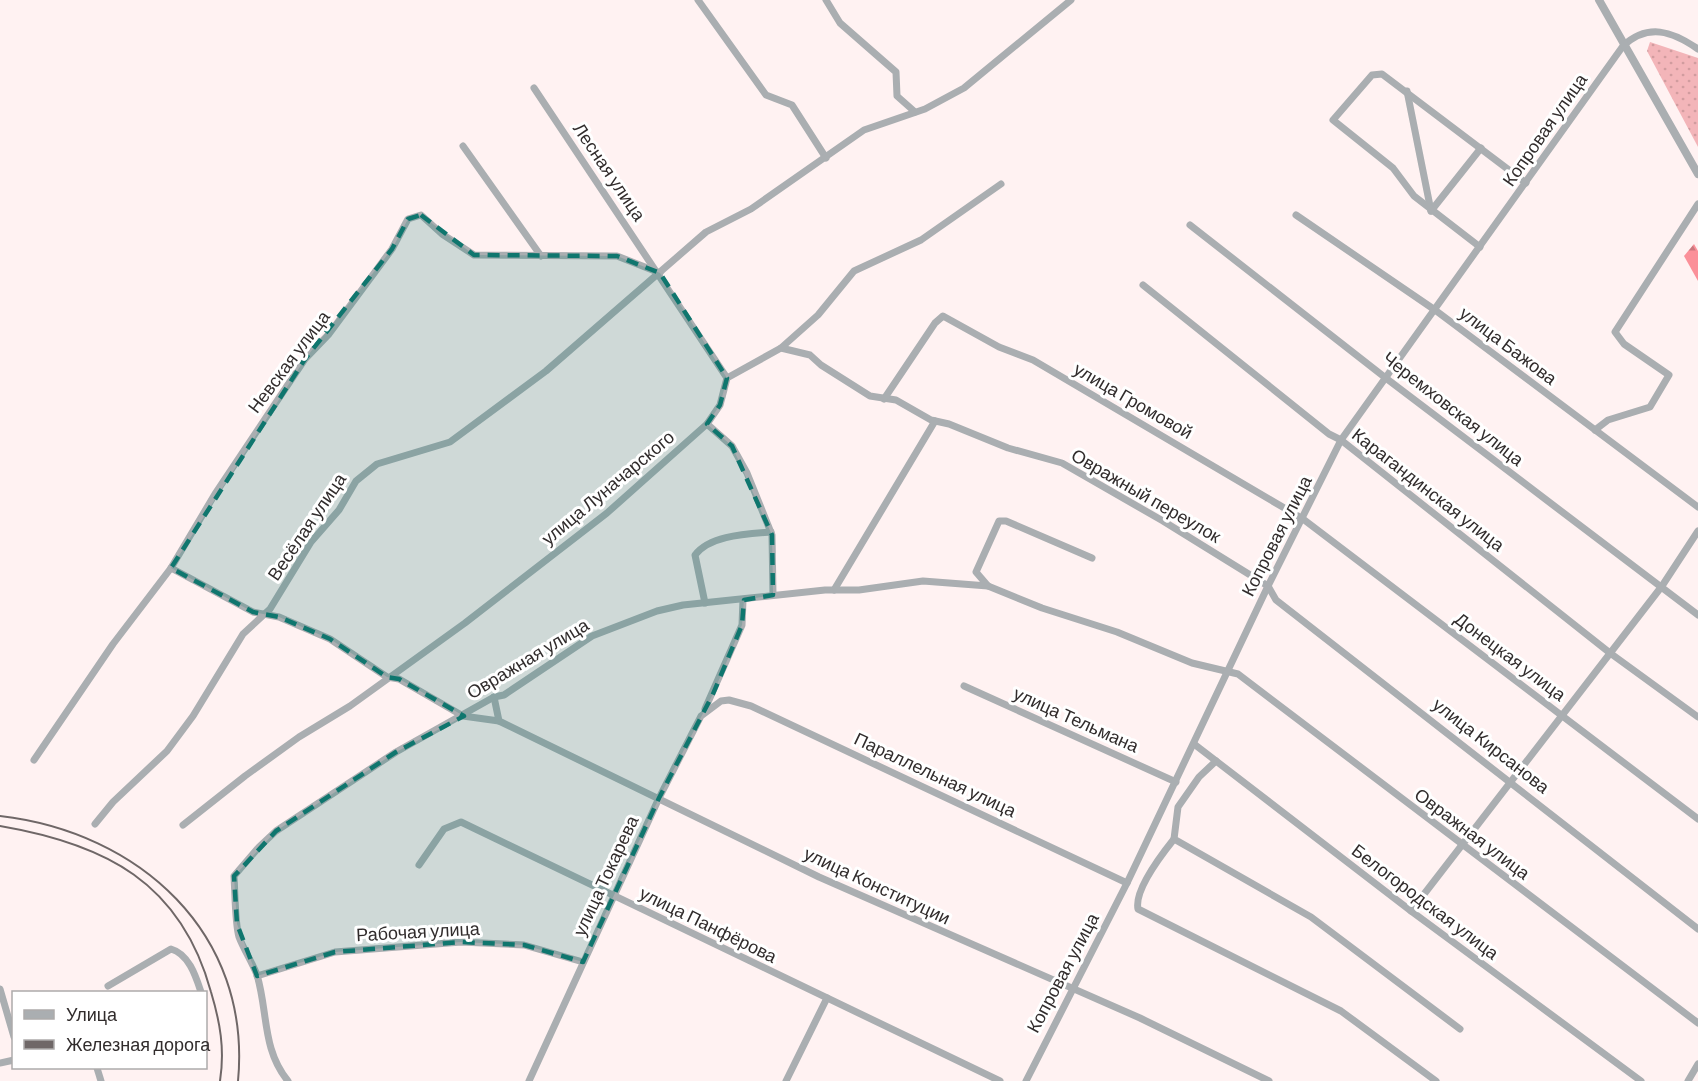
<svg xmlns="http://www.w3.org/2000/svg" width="1698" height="1081" viewBox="0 0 1698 1081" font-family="Barlow,sans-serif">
<defs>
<pattern id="grass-dots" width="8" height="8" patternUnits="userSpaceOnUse" patternTransform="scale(1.5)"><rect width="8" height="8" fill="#f3b5b9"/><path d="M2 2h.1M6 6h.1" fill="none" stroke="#d19c9f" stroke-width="1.8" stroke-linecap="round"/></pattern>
<pattern id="forest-firs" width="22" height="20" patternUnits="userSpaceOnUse" patternTransform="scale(1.5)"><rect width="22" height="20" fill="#fb9099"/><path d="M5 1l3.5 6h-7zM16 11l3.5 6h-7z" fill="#cc767d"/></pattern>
</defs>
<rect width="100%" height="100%" fill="#fff2f2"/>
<path fill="url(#grass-dots)" d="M1650,42L1698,58V147L1647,51Z"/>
<path fill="url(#forest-firs)" d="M1694,244L1698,251V281L1684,256Z"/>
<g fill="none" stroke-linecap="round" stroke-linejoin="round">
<g stroke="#aaaeb1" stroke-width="7">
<path d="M698,0L766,95L792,105L826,158"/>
<path d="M826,0L840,23L896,72L897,96L915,112"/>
<path d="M534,88L727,378"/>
<path d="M1407,91L1431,211"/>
<path d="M463,146L541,256"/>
<path d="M1431,211L1481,148"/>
<path d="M1296,215L1435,310L1698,507"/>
<path d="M1190,225L1387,379L1698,615"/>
<path d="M1480,247L1414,196L1393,168L1333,120L1372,75L1382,74L1526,183"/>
<path d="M1143,285L1329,434L1341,440L1610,653L1698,717"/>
<path d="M781,348L810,355L821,365L870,396L896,400L931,420L949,424L1008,448L1062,463L1163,521L1268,586L1276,600L1698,929"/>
<path d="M884,399L935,323L943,316L999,347L1033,360L1303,519L1698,819"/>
<path d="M707,424L732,446L747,473L772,535L773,595"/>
<path d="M1595,430L1608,420L1650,407L1669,375L1624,344L1615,332L1698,204"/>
<path d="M1092,558L1006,521H999L976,572L988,586L1042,608L1117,632L1192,663L1238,674L1698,1023"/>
<path d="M171,568L253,612L279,617L330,639L387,677L399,679L463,716L499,721"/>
<path d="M834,590L935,421"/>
<path d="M705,603L695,555C710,535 747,534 771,532"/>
<path d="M964,686L1176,782"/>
<path d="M494,697L499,721L819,877L1140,1018L1269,1081"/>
<path d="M705,709L742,625L743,600"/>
<path d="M1194,744L1411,911L1641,1081"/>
<path d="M34,760L113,644L171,568L215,494L305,359L329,334L392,249L408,219L421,215L442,234L474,255L617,256L660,273"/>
<path d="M1216,761L1199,777L1178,807L1174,839L1311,917L1460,1029"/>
<path d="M95,824L113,802L167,751L193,716L243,634L270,609L311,542L339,510L356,481L377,464L450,442L546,371L706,232L751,209L864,130L925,109L964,88L1071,0"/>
<path d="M183,825L245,776L299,737L350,706L465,623L607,513L707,424L720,405L727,378L781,348L818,315L854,271L921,240L1001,184"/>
<path d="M1174,839C1162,854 1134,890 1138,909L1341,1011L1436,1081"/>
<path d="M419,865L444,829L461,822L1000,1081"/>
<path d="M1411,911L1662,586L1698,531"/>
<path d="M257,976L335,952L461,942L524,945L583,962"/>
<path d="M108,986L171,949C189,954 196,977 201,992"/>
<path d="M0,989L14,1037"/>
<path d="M0,1063L14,1060"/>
<path d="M97,1068L101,1081"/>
<path d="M288,1081C262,1050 268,1011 257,975C252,962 244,950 239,937C235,924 235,891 234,876L259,847L276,831L396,752L494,697L504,695L592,636L657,611L683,605L825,590H859L923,581L988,586"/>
<path d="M529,1081L659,798L701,716L721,701L729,700L751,706L1127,883"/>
<path d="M786,1081L827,998"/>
<path d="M1026,1081L1127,883L1268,586L1341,440L1623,46C1648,23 1672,31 1698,49"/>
<path d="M1688,1081L1698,1064"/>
</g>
<path stroke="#aaaeb1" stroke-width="8" d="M1599,0L1698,174"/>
<g stroke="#6f6767" stroke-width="2">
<path d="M0,816C139,832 252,933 238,1081"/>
<path d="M0,826C105,844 181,882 211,992C220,1022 225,1049 220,1081"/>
</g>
</g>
<path fill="#0f766e" fill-opacity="0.2" stroke="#0f766e" stroke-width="4.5" stroke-dasharray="12 8" stroke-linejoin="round" d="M421,215L474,255L617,256L660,273L727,378L720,405L707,424L732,446L772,535L773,595L744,600L742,625L713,694L659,798L583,962L524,945L461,942L335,952L257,976L237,924L234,876L239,871L276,831L396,752L464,716L399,679L387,677L330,639L279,617L253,612L171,568L305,359L392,249L408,219Z"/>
<g text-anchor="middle" stroke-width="6" stroke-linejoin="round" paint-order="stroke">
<g font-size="18" fill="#312c2c" stroke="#fff">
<text transform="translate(1545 130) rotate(-55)" y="6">Копровая улица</text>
<text transform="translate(609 172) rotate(56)" y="6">Лесная улица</text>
<text transform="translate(1508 346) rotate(37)" y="6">улица Бажова</text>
<text transform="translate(289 362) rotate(-53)" y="6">Невская улица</text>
<text transform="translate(1133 401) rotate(30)" y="6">улица Громовой</text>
<text transform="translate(1453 409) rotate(38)" y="6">Черемховская улица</text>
<text transform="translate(608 488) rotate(-40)" y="6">улица Луначарского</text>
<text transform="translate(1428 490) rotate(38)" y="6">Карагандинская улица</text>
<text transform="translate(1146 496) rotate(30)" y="6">Овражный переулок</text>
<text transform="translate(307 527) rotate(-56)" y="6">Весёлая улица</text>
<text transform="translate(1277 536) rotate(-63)" y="6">Копровая улица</text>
<text transform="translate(1510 657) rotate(37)" y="6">Донецкая улица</text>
<text transform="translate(528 659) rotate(-31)" y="6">Овражная улица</text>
<text transform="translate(1076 720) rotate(24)" y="6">улица Тельмана</text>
<text transform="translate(1491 746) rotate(38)" y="6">улица Кирсанова</text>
<text transform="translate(935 775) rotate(25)" y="6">Параллельная улица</text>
<text transform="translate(1472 834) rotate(37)" y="6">Овражная улица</text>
<text transform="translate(606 876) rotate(-65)" y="6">улица Токарева</text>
<text transform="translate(877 886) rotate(25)" y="6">улица Конституции</text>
<text transform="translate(1425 902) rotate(37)" y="6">Белогородская улица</text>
<text transform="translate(708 925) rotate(26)" y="6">улица Панфёрова</text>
<text transform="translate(418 932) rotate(-3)" y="6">Рабочая улица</text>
<text transform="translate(1063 973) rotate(-62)" y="6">Копровая улица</text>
</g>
</g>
<rect x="12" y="991" width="195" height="78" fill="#ffffff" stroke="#adabab" stroke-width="1.5"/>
<rect x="24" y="1010" width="30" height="9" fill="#aaaeb1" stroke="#adabab" stroke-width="1.5"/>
<text x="66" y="1021" font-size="18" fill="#312c2c">Улица</text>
<rect x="24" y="1040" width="30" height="9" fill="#6f6767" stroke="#adabab" stroke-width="1.5"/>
<text x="66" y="1051" font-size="18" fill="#312c2c">Железная дорога</text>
</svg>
